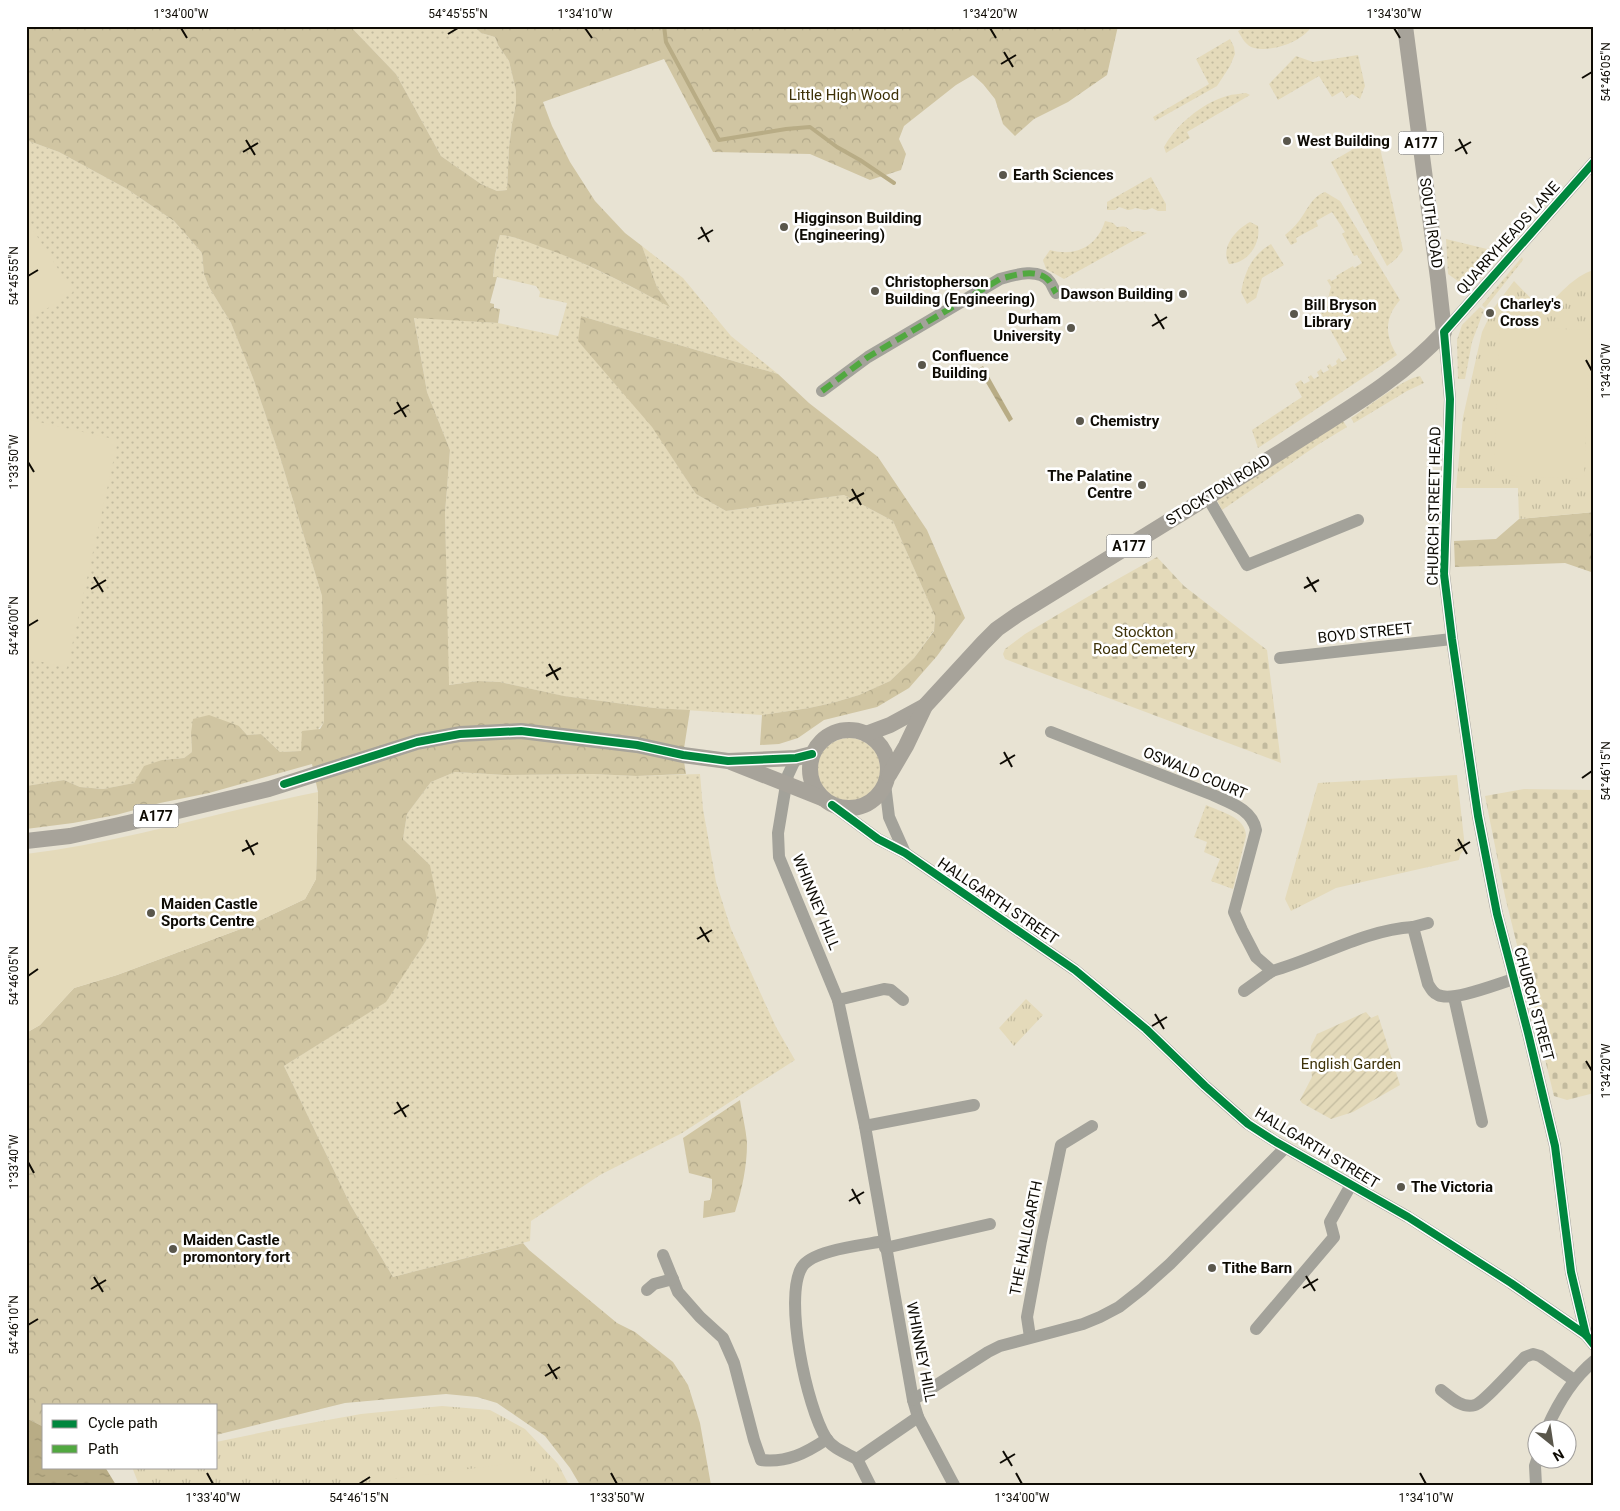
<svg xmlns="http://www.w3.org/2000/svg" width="1620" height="1511" viewBox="0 0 1620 1511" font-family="Roboto,sans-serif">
<defs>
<pattern id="grass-dots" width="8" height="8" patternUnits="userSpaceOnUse" patternTransform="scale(1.25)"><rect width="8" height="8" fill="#e4daba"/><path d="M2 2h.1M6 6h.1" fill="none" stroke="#c2ba9e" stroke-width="1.8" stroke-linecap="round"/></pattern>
<pattern id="forest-crowns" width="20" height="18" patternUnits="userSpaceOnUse" patternTransform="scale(1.25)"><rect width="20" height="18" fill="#d0c5a2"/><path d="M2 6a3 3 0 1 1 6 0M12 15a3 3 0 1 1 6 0" fill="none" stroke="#b1a88a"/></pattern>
<pattern id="cemetery-stones" width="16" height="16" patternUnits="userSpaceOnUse" patternTransform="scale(1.25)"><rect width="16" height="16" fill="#e4daba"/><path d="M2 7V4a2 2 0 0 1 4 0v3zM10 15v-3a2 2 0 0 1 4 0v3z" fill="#c2ba9e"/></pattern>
<pattern id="park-tufts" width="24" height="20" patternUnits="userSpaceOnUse" patternTransform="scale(1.25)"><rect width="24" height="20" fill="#e4daba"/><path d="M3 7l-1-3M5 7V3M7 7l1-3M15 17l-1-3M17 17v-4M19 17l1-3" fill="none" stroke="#c2ba9e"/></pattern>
<pattern id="garden-furrows" width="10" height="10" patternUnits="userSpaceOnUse" patternTransform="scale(1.25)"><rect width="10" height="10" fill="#e4daba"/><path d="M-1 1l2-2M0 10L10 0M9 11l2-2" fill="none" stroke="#c2ba9e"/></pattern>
<pattern id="water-ripples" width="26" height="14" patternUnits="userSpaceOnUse" patternTransform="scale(1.25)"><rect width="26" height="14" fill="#b8ac85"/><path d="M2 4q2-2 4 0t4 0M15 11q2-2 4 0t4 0" fill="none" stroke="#9d9371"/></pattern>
</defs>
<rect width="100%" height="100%" fill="#e8e3d3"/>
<g fill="url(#grass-dots)">
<path d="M350,26H474L481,33L495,37L498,45L509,61L516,91V104L512,124L509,147L507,190L497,191L481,184L441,156L396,74Z"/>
<path d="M1247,26H1312C1302,42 1273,52 1254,48C1246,46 1242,38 1238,31Z"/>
<path d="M1230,39L1234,47L1235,54L1230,66L1217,86L1155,121L1153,117L1209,84L1196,59Z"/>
<path d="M1358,55L1365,86L1360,99L1352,94L1346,98L1342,91L1332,97L1319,76L1278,100L1269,84L1296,56L1313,62Z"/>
<path d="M1246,93L1250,95L1187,132L1190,138L1166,153L1164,147C1176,125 1202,103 1227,96C1233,94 1240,94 1246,93Z"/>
<path d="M1374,137L1380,148L1403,250L1396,259L1387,266L1331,162Z"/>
<path d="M26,140L59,152L127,189L174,221L202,253L204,274L209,287L231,323L253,378L280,457L322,596L324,722L301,751L280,752L261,734L247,735L239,726L191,733L192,752L184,758L162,760L134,783L103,789L80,787L64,780L26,786Z"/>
<path d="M1151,177L1166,204V211H1158L1152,208C1143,212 1144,209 1135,208C1127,212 1127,209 1119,207L1115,210H1107V202Z"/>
<path d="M1325,192L1340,201L1400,300C1385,317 1384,335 1397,355L1258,448L1252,430L1302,397L1295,384L1301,380L1304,384L1310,381L1308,377L1311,375L1314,379L1319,376L1317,372L1321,369L1323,373L1329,370L1327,366L1330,364L1332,367L1337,364L1336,361L1339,358L1342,362L1347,359L1319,310L1326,306L1331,287L1327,280L1330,279L1331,281L1337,278L1336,276L1353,266L1354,268L1362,263L1357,255L1354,256L1342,234L1345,232L1332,212L1316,221L1318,226L1296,238L1297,242L1291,245L1285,235C1290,231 1295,226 1299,221C1307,211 1311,197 1325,192Z"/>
<path d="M1105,221L1113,223L1117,227C1125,226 1126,226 1132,232L1138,231L1147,233L1064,279L1046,269L1043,260L1050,250C1075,257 1097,247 1105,221Z"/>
<path d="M1250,222L1258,226C1261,244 1248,263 1229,264C1220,248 1235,230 1250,222Z"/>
<path d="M500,235C514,236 527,242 540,246C585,262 627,285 669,306L657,287L642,246L683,278L731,336L778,374L581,316L696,494L726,511L844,495L893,521L935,616L934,630L914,658L890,681L859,695L832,703L809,708L762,715L654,708L563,696L500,682L478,681L448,685L445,513L450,450L427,392L414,317L498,323L558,336L567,303L539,297L540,292L536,286L497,277L493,278L495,256Z"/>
<path d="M1446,239L1491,250L1462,284L1448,274Z"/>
<path d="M1271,244L1284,265L1262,278L1256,298L1247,304L1241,292C1245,271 1252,255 1271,244Z"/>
<path d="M1522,257L1523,260L1485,308L1482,305Z"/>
<path d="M1480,307L1484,310L1472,342L1465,379H1458L1457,340L1462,325Z"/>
<path d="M1420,376L1424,383L1407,391L1354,423L1351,418C1367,408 1404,378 1420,376Z"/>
<path d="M1343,421L1347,427L1319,444L1222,510L1217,500Z"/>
<circle cx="849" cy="770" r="32"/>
<path d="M455,772L505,775L593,774L636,776L700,774L703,809L716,882L731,929L776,1027L795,1060L682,1133L600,1175L531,1221L530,1241L393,1277L350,1204L284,1066L385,1002L426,941L430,865L403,839L407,814L431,782Z"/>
<path d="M1206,805C1221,812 1246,817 1246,836L1233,889L1211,881L1220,859L1204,852L1207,842L1194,837Z"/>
</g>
<g fill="url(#forest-crowns)">
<path d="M26,26H350L396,74L441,156L481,184L497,191L507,190L509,147L512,124L516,104V91L509,61L498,45L495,37L481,33L474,26H1118L1107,75L1068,102L1034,119L1015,136L1003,124L995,99L983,84L973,75L956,85L904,126L899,139L906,154L901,170L870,180L810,154L713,152L664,59L543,102L552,126L570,162L595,201L625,233L642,246L657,287L670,307C628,285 586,262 541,247C527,242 514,236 500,235L495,255L493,277H497L490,303L494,304V308L500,309L498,323L414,318L427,392L450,450L445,513L449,685L478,681L500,682L564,696L654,708L690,710L683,755L686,774L636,776L593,774L505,775L455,772L431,782L407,814L403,839L430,865L437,900L426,941L386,1002L284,1066L350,1204L393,1277L523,1243L529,1250L617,1323L635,1332L673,1362L688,1385L700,1423L711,1485H580L570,1468L545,1436L497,1403L477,1397L446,1394L345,1403L216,1435V1405H44V1427L26,1418V1033L40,1025L74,988L117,975L246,927L305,899L316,879L318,792L312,764L209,793L160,803L116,815L73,823L26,829V786L64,780L80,787L103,789L134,783L144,766L162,760L184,758L192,752L191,733L193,719L209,715L239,726L247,735L261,734L280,752L301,751L302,731L320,729L324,722L322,596L280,457L253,378L231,323L209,287L204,274L202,253L174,221L127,189L59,152L26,140Z"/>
<path d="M581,316L778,374L809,403L878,457L927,530L965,618L937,656L909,688L877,707L824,720L798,738L779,744L760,745L762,715L809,708L832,703L859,695L890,681L914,658L934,631L935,616L893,521L844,495L726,511L696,494L652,427L578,341Z"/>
<path d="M1594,512V573L1565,563L1455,567L1454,541L1496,539L1519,519Z"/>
<path d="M740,1100C742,1114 746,1129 747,1143C747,1167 742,1189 735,1212L703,1218L704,1201L710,1200L712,1191V1179L689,1173L683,1138Z"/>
</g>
<g fill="url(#cemetery-stones)">
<path d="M1157,557L1184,586L1267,650L1281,763L1005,659L1003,654L1005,649L1025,634L1116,580Z"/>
<path d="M1524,789L1594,790V1093L1567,1100L1554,1096L1505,896L1485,796Z"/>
</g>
<g fill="url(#park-tufts)">
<path d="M1594,270V512L1519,519L1518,488H1456L1463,417L1482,332L1493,309L1514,281L1543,311C1558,296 1573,276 1594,270Z"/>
<path d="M1457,775L1465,848L1460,855L1459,860L1336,888L1291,911L1285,899L1318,783Z"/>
<path d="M1026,999L1043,1015L1014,1046L999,1028Z"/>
<path d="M442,1406L490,1410L525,1429L558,1464L569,1485H139L132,1467H216V1442L283,1428L361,1414Z"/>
</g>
<path fill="url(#garden-furrows)" d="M1366,1012L1371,1018L1378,1015L1400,1085L1353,1112L1331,1119L1302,1103L1300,1100L1312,1077L1310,1058L1311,1046L1317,1034Z"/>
<g fill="#e4daba">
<path d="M26,219L73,292L26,322Z"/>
<path d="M1500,327L1590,330L1584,479L1494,475Z"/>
<path d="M26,419L118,440L67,668L26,658Z"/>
<path d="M318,792L316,879L305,899L246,927L117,975L74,988L40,1025L26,1033V854C125,842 220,811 318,792Z"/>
<path d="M529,1461L532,1485H348Z"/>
</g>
<g fill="url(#water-ripples)">
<path d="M983,366L1013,419L1009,422L978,369Z"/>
<path d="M26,1418L44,1427V1467H105L116,1485H26Z"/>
</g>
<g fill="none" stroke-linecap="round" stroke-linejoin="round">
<path stroke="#b8ac85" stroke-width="4" d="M664,26L666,42L719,140L786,129L810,127L837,147L860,160L894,183"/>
<g stroke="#a3a29a" stroke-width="12">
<path d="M822,391L868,357L1000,279C1014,275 1039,267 1050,282C1052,285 1054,290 1056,293"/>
<path d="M1208,498L1247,565L1358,520"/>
<path d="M1280,658L1452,639"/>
<path d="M1051,732L1213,795C1230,803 1252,809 1256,830L1234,912L1242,930L1256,957L1272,971C1319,958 1364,930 1413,927L1428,984C1431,989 1433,993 1438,995C1453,1002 1497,984 1514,979"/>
<path d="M796,758L788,775L786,785L778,833L779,857L838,1000L865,1126L913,1400L918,1417L954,1485"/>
<path d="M885,784L889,817L905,853"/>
<path d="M832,805L878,839L905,853L1075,970L1146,1029L1205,1086L1248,1124L1276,1142L1408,1217L1511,1283L1586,1335L1594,1345"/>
<path d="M1413,927L1428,923"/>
<path d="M1244,991L1272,971"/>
<path d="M1454,997L1482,1122"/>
<path d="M838,1000L884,989L891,990L903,1000"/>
<path d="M865,1126L974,1105"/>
<path d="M884,1241C864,1245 812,1250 802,1267C783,1297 807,1408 826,1438C833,1449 846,1453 857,1459L918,1417"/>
<path d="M885,1248L990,1224"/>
<path d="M663,1255L678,1292L700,1317L723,1338L734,1363L754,1440L761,1460C787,1463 806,1453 827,1439"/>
<path d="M647,1290L654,1284L673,1279"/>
<path d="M1256,1329L1334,1237L1330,1222L1351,1185"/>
<path d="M1586,1335L1571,1272L1555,1146L1528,1033L1497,914L1478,816L1452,639L1444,574L1450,399L1444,332L1594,162"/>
<path d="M1030,1337L1027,1317L1041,1241L1061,1145L1092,1126"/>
<path d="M1441,1390C1450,1397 1462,1409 1475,1405C1483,1403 1517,1365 1525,1357L1533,1354L1540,1356L1574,1380"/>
<path d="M913,1400L988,1352L1000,1346L1083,1324L1100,1317L1119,1307L1142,1289L1170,1264L1285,1148"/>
<path d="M1547,1428C1558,1403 1572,1379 1594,1361"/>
<path d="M857,1459L870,1485"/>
<path d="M1536,1485L1535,1466L1538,1457"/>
</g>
<g stroke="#a7a39a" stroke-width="16">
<circle cx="849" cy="769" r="39"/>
<path d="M866,734L890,725L925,706"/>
<path d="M731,762L822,798"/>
<path d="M889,775L906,746L925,706L983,643L997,629L1017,615C1106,560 1194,506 1282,451C1339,414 1398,382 1444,332L1438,278L1405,26"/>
<path d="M26,841L70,836L128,823L269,789L417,742L460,734L521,731L637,745L683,755L728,761L796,758L812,754"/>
</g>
<path stroke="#51a840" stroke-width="6" stroke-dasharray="12 6" stroke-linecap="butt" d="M822,391L868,357L1000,279C1014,275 1039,267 1050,282C1052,285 1054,290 1056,293"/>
<g stroke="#fff" stroke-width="11">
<g id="cycleway">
<path d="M284,784L417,742L460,734L521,731L637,745L683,755L728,761L796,758L812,754"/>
<path d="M832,805L878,839L905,853L1075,970L1146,1029L1205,1086L1248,1124L1276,1142L1408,1217L1511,1283L1586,1335L1594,1345"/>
<path d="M1586,1335L1571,1272L1555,1146L1528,1033L1497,914L1478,816L1452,639L1444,574L1450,399L1444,332L1594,162"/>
</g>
</g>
<use href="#cycleway" stroke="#00873e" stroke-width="8"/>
</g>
<path fill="none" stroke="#0e0b04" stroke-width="2" d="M181,28L187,38M585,28L592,38M990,28L996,38M1394,28L1400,38M448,34L458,28M1004,52L1013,67M1001,64L1016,55M1582,78L1592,72M1459,139L1467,154M246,140L255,155M1455,151L1471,142M243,152L258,143M701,227L709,242M698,239L713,230M28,276L38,270M1155,314L1164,329M1152,326L1167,317M1586,360L1592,371M397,402L406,417M394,414L409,405M28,462L34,472M852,489L861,505M849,501L864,493M94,577L103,592M1307,577L1316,592M1304,588L1319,580M91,589L106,580M28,626L38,620M549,664L558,680M546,676L561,668M1004,752L1012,767M1000,764L1015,755M1582,778L1592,771M1458,839L1467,854M246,840L254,855M242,851L258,843M1455,851L1470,842M700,927L709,942M697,939L712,930M28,976L38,969M1155,1014L1164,1029M1152,1026L1167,1017M1586,1061L1592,1071M397,1102L406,1117M394,1114L409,1105M28,1162L34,1173M852,1189L860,1204M849,1201L864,1192M1306,1276L1315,1291M94,1277L103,1292M1303,1288L1318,1279M91,1289L106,1280M28,1325L38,1319M548,1364L557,1379M545,1376L560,1367M1003,1451L1012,1466M1000,1463L1015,1454M207,1473L213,1484M611,1473L617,1484M1016,1473L1022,1484M1420,1473L1426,1484M359,1484L370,1477"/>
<g fill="#5a574c" stroke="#fff" stroke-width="2">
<circle cx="1287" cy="141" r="5"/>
<circle cx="1003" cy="175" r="5"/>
<circle cx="784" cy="227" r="5"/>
<circle cx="875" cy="291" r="5"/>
<circle cx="1183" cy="294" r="5"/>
<circle cx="1490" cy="313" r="5"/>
<circle cx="1294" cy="314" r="5"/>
<circle cx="1071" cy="328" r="5"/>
<circle cx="922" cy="365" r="5"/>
<circle cx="1080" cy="421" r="5"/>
<circle cx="1142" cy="485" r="5"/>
<circle cx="151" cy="913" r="5"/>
<circle cx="1401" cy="1187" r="5"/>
<circle cx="173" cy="1249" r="5"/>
<circle cx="1212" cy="1268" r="5"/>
</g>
<g text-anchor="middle" stroke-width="5" stroke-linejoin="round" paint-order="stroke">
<g fill="#fff" stroke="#56544f" stroke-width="1">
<rect x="1398.5" y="131.5" width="45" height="23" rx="4"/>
<rect x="1106.5" y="534.5" width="45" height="23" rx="4"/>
<rect x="133.5" y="804.5" width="45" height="23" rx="4"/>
</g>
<g font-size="14" font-weight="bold" fill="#0e0b04">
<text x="1421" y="148">A177</text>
<text x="1129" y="551">A177</text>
<text x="156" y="821">A177</text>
</g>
<g font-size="15" fill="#3e3208" stroke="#fff">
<text x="844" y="100">Little High Wood</text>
<text x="1144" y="637">Stockton<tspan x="1144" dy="17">Road Cemetery</tspan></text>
<text x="1351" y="1069">English Garden</text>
</g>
<g font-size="15" font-weight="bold" fill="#0e0b04" stroke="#fff" text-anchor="start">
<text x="1297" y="146">West Building</text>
<text x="1013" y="180">Earth Sciences</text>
<text x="794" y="223">Higginson Building<tspan x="794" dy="17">(Engineering)</tspan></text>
<text x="885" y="287">Christopherson<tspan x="885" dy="17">Building (Engineering)</tspan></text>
<text x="1173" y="299" text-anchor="end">Dawson Building</text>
<text x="1500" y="309">Charley's<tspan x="1500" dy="17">Cross</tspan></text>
<text x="1304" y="310">Bill Bryson<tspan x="1304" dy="17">Library</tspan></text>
<text x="1061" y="324" text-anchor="end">Durham<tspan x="1061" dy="17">University</tspan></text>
<text x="932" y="361">Confluence<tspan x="932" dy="17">Building</tspan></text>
<text x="1090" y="426">Chemistry</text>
<text x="1132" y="481" text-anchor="end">The Palatine<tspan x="1132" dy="17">Centre</tspan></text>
<text x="161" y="909">Maiden Castle<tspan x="161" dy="17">Sports Centre</tspan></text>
<text x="1411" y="1192">The Victoria</text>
<text x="183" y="1245">Maiden Castle<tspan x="183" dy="17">promontory fort</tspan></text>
<text x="1222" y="1273">Tithe Barn</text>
</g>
<g font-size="15" fill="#0e0b04" stroke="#fff">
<text transform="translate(1431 223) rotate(82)" y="5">SOUTH ROAD</text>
<text transform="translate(1508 238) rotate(-48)" y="5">QUARRYHEADS LANE</text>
<text transform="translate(1218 490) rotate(-32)" y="5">STOCKTON ROAD</text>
<text transform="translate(1434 506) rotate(-89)" y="5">CHURCH STREET HEAD</text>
<text transform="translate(1365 633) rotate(-6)" y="5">BOYD STREET</text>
<text transform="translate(1195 773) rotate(23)" y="5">OSWALD COURT</text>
<text transform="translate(998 901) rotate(34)" y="5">HALLGARTH STREET</text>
<text transform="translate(816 902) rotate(68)" y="5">WHINNEY HILL</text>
<text transform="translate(1534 1004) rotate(75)" y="5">CHURCH STREET</text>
<text transform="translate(1317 1148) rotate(31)" y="5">HALLGARTH STREET</text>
<text transform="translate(1026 1238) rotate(-79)" y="5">THE HALLGARTH</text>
<text transform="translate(921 1352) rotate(79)" y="5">WHINNEY HILL</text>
</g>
</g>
<rect width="1620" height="1511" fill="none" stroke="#ffffff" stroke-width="55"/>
<rect x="42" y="1404" width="175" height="65" fill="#ffffff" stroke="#9f9d9b"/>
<rect x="52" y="1420" width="25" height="8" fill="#00873e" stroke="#9f9d9b"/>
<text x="88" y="1428" font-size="15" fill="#0e0b04">Cycle path</text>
<rect x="52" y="1445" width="25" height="8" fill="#51a840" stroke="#9f9d9b"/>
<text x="88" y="1454" font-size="15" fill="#0e0b04">Path</text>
<g transform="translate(1552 1444) rotate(150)"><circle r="24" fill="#ffffff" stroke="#9f9d9b"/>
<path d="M0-4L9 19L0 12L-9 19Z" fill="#5a574c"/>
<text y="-8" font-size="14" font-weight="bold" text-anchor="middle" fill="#0e0b04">N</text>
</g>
<rect x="28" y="28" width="1564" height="1456" fill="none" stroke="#0e0b04" stroke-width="2"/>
<g font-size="12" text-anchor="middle" fill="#0e0b04">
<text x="181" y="18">1°34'00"W</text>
<text x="458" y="18">54°45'55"N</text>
<text x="585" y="18">1°34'10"W</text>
<text x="990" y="18">1°34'20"W</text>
<text x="1394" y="18">1°34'30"W</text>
<text transform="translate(1606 72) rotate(-90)" y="4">54°46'05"N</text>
<text transform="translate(14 276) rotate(-90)" y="4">54°45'55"N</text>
<text transform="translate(1606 371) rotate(-90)" y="4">1°34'30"W</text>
<text transform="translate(14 462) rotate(-90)" y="4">1°33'50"W</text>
<text transform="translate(14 626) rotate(-90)" y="4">54°46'00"N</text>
<text transform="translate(1606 771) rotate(-90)" y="4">54°46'15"N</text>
<text transform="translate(14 976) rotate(-90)" y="4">54°46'05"N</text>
<text transform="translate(1606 1071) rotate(-90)" y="4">1°34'20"W</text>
<text transform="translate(14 1162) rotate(-90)" y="4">1°33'40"W</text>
<text transform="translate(14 1325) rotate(-90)" y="4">54°46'10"N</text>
<text x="213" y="1502">1°33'40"W</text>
<text x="359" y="1502">54°46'15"N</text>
<text x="617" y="1502">1°33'50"W</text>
<text x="1022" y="1502">1°34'00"W</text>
<text x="1426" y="1502">1°34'10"W</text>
</g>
</svg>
